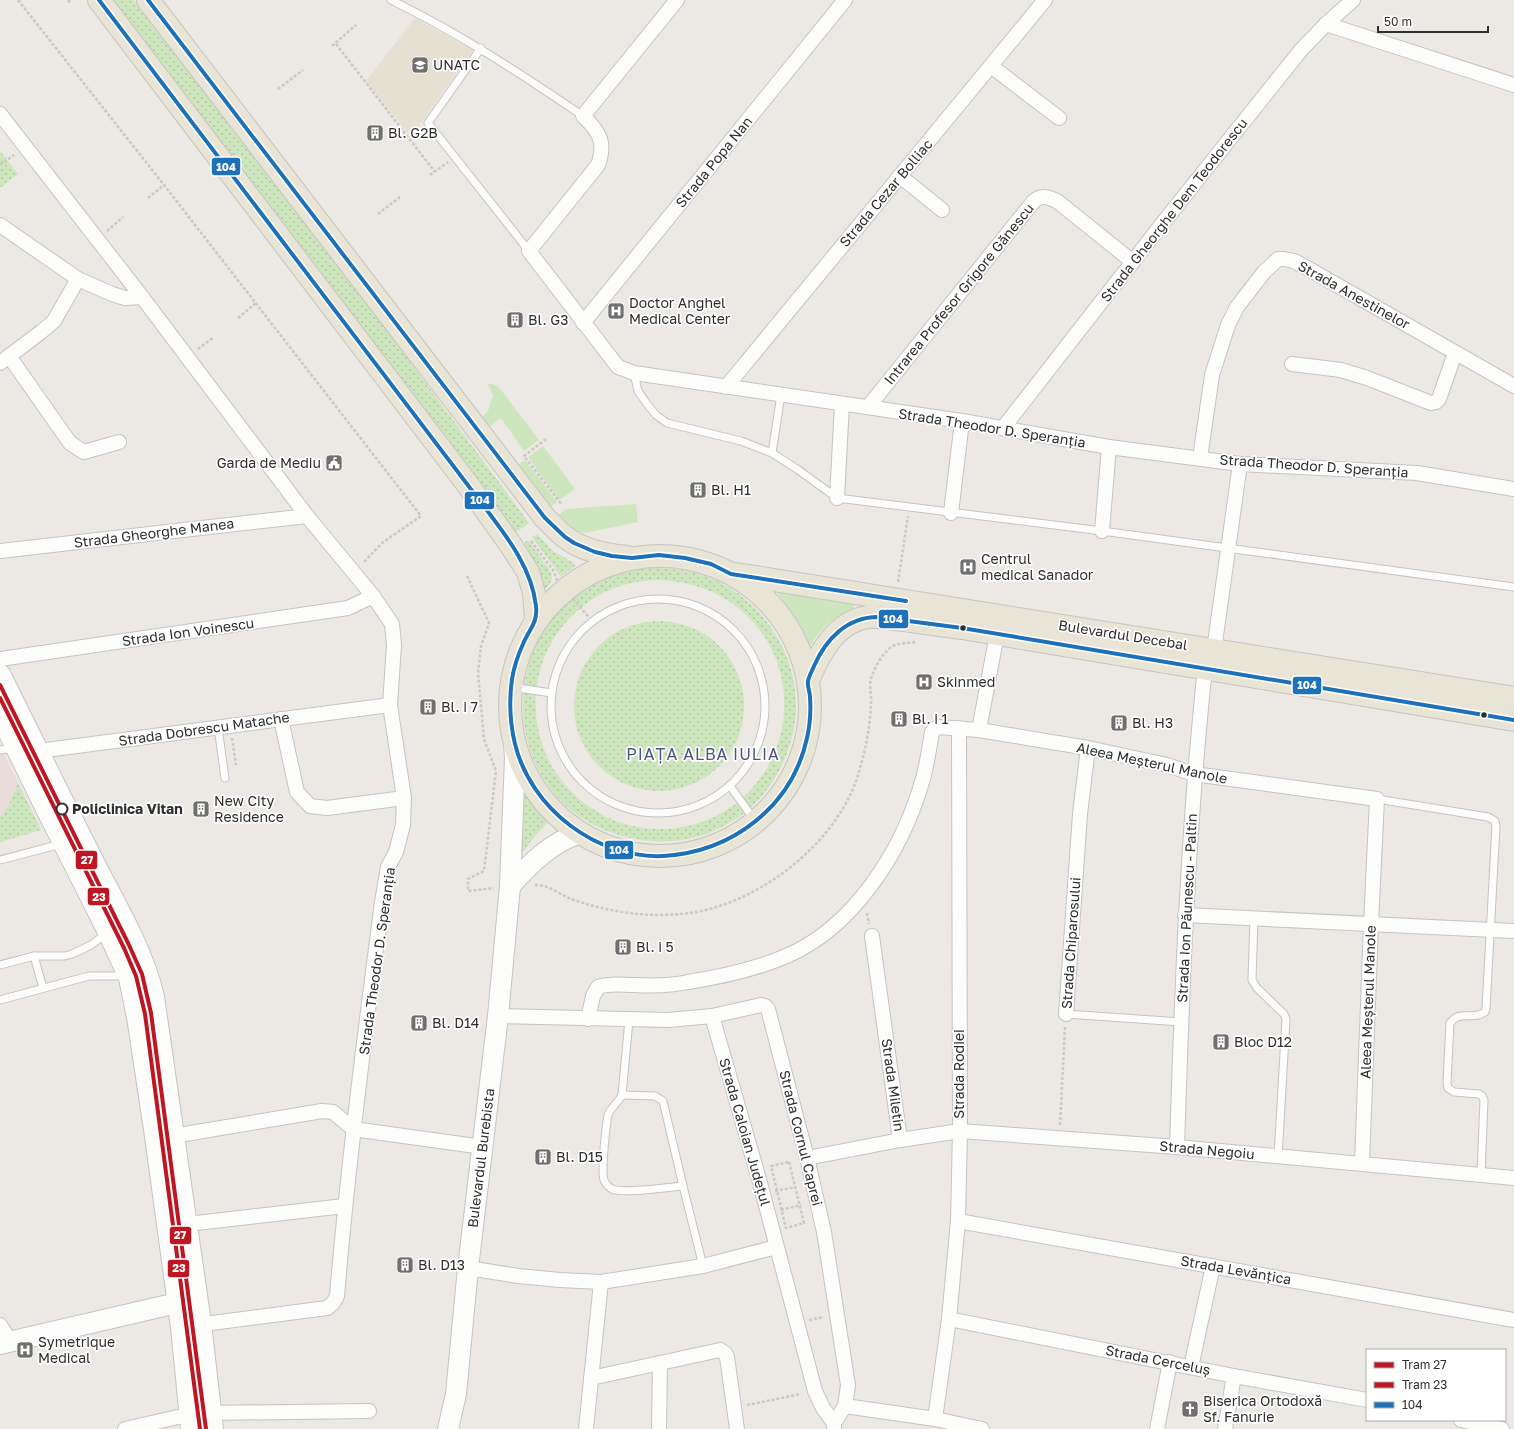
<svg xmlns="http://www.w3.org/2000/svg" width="1514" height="1429" viewBox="0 0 1514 1429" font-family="'Golos Text',sans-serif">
<defs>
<pattern id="grass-dots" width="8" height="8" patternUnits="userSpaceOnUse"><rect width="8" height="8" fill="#cee6be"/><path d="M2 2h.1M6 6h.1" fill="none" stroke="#b1c6a4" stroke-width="1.8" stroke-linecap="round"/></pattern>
</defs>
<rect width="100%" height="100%" fill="#ece8e4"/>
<path fill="#e6e0d3" d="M415,18L473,50L411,137L366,81Z"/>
<path fill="#e9dcdb" d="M0,746L41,830L0,842Z"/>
<g fill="url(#grass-dots)" fill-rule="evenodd">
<path d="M113,0H134L377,317L529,523L515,533Z"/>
<path d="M0,151L18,174L0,188Z"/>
<path d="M537,534L553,551L574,563L575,566L561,577L532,537Z"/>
<path d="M528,540C532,546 537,552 541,558C550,570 559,578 544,590L531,555L523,544Z"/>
<path d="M649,568C668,568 687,569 705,576C773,601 813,678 789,747C781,773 765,797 743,814C722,829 697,840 671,841C644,843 617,837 592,824C510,780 500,665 567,603C590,582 619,572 649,568ZM656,580C684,581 710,587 733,604C800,652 801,750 738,802C718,818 692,828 666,829C638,830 610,822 588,806C514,752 519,641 599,595C617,585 636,581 656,580Z"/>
<circle cx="659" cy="706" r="85"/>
<path d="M18,783L41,830L0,842V818L11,800Z"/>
<path d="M522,789L537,810L548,822L534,837L513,865Z"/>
</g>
<g fill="#cee6be">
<path d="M487,383L498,386L539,440L524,451L501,418L486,429L480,420L488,411L493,395Z"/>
<path d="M543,446L575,489L559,500L528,457Z"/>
<path d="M525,460L557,502L546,510L514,468Z"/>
<path d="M636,504L638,522L585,533L575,531L555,517L567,509Z"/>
<path d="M777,592L854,604V609C832,616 820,629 809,649L795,619Z"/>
</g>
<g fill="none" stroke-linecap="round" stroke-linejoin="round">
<g stroke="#c5c4c5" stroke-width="9">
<g id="lane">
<path d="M391,0C459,33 521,74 583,116"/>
<path d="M481,48L428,123L529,251"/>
<path d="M634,373L638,391L647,404L656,415L667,423L741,441L772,453L797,469L837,498L1102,531L1514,587"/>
<path d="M772,453L781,395"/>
<circle cx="658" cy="706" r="107"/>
<path d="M511,687L552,693"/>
<path d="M218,727L225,778"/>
<path d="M0,750L14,748"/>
<path d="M730,786L756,822"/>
<path d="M1377,799L1488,817L1495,821L1496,826L1486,1008L1485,1012C1473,1021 1460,1009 1450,1023L1447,1083L1448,1088L1454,1092L1479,1094L1482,1096L1484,1100L1481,1174"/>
<path d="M0,860L61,844"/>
<path d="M1254,918L1252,980L1257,988L1284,1014L1286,1019L1278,1157"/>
<path d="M34,956L43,988"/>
<path d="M0,965L34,956H65L72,954L91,945L107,933"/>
<path d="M0,1000L89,976H116L126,973"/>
<path d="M1066,1014L1181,1022"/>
<path d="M629,1020L622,1095C618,1103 611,1107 608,1115C606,1126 601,1170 604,1180C605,1183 609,1187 612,1189C622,1194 669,1187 683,1186"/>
<path d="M622,1095L655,1096L663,1101L683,1186L703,1266"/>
</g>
</g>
<g stroke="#c5c4c5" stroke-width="16">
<g id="street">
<path d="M677,0L583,116C600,132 606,143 598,165L529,251L618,367L634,373L962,421L1109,447L1240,464L1417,473L1514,489"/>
<path d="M1326,24L1514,85"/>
<path d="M991,66L1059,118"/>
<path d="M0,114L142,297L307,516L373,596L392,624L394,645L390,705L404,798L403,825L396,852L388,867L382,902C365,1033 348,1164 337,1296L333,1303L327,1308L181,1327"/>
<path d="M900,176L942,210"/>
<path d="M0,225L78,279L112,294L125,298L142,297"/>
<path d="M583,323L845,0"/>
<path d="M9,356L70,443L84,452L119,442"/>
<path d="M0,363L41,332L54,321L78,279"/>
<path d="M1292,364L1341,370L1367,378L1431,403L1436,402L1439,399L1455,353"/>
<path d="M726,387L1045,0"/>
<path d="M868,407L1033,202C1041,194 1048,197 1057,201L1133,262"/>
<path d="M1003,428L1162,224L1301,50L1326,24L1353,0"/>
<path d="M1200,458L1212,375L1228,325L1237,307L1264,272L1278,259H1284L1294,261L1309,269L1514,386"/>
<path d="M837,498L842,404"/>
<path d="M951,513L962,421"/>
<path d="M1102,531L1109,447"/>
<path d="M0,551L307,516"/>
<path d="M1214,650L1240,464"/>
<path d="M0,659L348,608L373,596"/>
<path d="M281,719L297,792L310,806L327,808L404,798"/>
<path d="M979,730L997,634"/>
<path d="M31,752L390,705"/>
<path d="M1185,915L1514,931"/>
<path d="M872,936L900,1140"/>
<path d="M1066,1014L1080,814L1088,748"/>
<path d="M498,1016L668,1020L712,1016L761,1005L765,1006L768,1009L807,1158L824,1232L848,1385L845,1406L834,1423V1429"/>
<path d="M712,1016L759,1179L815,1391L823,1408L834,1423"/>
<path d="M588,1019L593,996L598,987C610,983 621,985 634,985C652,986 670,986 688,982C721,977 753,970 784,957C853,929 902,851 922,782C927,766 929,749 932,732L938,727L979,730L1088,748L1167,765L1194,774L1377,799L1371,924L1362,1163"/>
<path d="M165,1135L185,1134L322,1111L333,1112L353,1129L483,1147"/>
<path d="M1177,1147C1182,987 1188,828 1205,668"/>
<path d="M807,1158L900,1140L960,1131L1177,1147L1514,1178"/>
<path d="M958,1221L1514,1320"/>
<path d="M179,1225L344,1206"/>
<path d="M468,1268L518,1276L560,1280L601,1282L703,1266L776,1247"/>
<path d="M949,1319L1234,1376L1367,1400"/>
<path d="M0,1325L10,1341"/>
<path d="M1191,1367L1213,1266"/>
<path d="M591,1378L720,1350L725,1353L727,1357L737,1429"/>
<path d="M845,1406L935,1419L982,1429"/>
<path d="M935,1419L949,1319L958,1221L960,1131L959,728"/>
<path d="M1461,1420L1502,1429"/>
<path d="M125,1429L178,1417L204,1413L369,1411"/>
<path d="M586,1429L601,1282"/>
<path d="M659,1429L660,1363"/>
<path d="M1157,1429L1170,1362"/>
<path d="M1225,1429L1234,1376"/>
</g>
</g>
<g stroke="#c5c4c5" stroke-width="22">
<g id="secondary">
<path d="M0,674C31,737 63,801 95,864C116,905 144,952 154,997L201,1323L213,1429"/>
<path d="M0,715L44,805L108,932L129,978L137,1017L155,1136L181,1327L191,1429"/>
<path d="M510,886C530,864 550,843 580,833"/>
<path d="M0,1344L164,1306L190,1301"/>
<path d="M448,1429L456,1394L468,1268L498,1016L510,886L515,758L514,742"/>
</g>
</g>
<g stroke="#c6c5c4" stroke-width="24">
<g id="primary">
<path d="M99,0L468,485L510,544L528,572L534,593L536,620"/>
<path d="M148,0L545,518C552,524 558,532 565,537C583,551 606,555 627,557"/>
<circle cx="660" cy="706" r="150"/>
<path d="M736,574L1514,698"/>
<path d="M808,681C819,654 836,621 868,617C880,616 892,619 904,620C924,623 943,626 962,628L1514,720"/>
</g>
</g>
<g stroke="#c9c9c8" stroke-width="2.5" stroke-dasharray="3 2" stroke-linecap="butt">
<path d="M18,0L164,185L421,516L382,543L363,563"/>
<path d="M68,0L70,3"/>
<path d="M336,44L435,172"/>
<path d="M332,46L356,25"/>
<path d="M278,89L303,70"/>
<path d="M0,165L14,155"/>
<path d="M0,171V172"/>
<path d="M430,175L448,162"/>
<path d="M148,198L164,185"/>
<path d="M378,214L400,197"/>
<path d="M107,231L123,217"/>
<path d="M238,318L256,303"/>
<path d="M198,349L214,337"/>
<path d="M546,439L524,456L562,505"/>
<path d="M531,541L553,570L557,580"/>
<path d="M467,576L489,623L481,646L478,673L484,739L496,771L484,871L468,879V891L494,888"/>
<path d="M898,582L908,516"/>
<path d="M573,599L592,621"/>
<path d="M232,738L236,765"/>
<path d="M535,885C549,884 561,896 574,900C612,913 655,919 696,912C765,900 843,837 860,768C866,748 870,726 871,705C872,695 868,686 872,676C875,666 885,649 895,645C901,643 909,643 916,642"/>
<path d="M867,913L869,924"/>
<path d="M1060,1125L1065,1027"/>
<path d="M789,1162L804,1223L786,1228L771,1166Z"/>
<path d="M775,1191L796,1187"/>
<path d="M781,1210L801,1205"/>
<path d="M809,1320L824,1317"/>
<path d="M747,1405L801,1394"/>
</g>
<use href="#lane" stroke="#fcfcfb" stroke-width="7"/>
<use href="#street" stroke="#fcfcfb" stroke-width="14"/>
<use href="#secondary" stroke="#fcfcfb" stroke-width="20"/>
<use href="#primary" stroke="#e8e4d6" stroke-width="22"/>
<g stroke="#fff" stroke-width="7">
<g id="bus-1">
<path d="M99,0L486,509C508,538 532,569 536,606C538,623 529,629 523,644C518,655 514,667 512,679C509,700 510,723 515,744C531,809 597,859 663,856C732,852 792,807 807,738C810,725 811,711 810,697C810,692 807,686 808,681C809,676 812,671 814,666C826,639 847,617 878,617L962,628L1514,720"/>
<path d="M148,0L545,518L565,537L574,543L595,552L612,556L632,558L659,555L685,558L711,564L731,574L906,601"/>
</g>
</g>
<use href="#bus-1" stroke="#1d71b8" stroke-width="4"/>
<g stroke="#fff" stroke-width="7">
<path id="tram-1" d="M0,685L129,945L142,974L151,1013L206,1429"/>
</g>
<g stroke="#fff" stroke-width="7">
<path id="tram-2" d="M0,698L124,948L136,976L145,1014L200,1429"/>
</g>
<use href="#tram-1" stroke="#be1622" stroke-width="4"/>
<use href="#tram-2" stroke="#be1622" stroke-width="4"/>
</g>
<defs>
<g id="university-square" transform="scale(0.9)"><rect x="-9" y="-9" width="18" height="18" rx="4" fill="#706f6e" stroke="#fff"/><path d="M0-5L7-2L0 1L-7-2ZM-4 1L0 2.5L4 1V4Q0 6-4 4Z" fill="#fff"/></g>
<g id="building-square" transform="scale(0.9)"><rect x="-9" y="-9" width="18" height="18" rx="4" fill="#706f6e" stroke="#fff"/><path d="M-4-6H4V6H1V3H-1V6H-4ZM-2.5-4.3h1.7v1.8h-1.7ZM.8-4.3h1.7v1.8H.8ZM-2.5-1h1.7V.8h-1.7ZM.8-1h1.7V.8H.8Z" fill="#fff"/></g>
<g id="hospital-square" transform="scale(0.9)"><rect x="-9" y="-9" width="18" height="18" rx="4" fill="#706f6e" stroke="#fff"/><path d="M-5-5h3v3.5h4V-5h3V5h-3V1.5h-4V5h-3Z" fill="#fff"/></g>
<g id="civic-square" transform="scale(0.9)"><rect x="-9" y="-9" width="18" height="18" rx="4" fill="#706f6e" stroke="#fff"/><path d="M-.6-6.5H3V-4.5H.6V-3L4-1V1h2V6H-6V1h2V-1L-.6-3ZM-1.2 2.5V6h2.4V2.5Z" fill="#fff"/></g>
<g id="church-square" transform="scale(0.9)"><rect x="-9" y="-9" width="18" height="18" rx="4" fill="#706f6e" stroke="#fff"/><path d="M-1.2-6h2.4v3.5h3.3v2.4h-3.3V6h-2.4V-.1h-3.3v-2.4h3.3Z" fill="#fff"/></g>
</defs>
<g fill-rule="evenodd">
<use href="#university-square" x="420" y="65"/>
<use href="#building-square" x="375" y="133"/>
<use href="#hospital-square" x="616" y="311"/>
<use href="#building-square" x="515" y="320"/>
<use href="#civic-square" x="334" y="463"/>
<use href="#building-square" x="698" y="490"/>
<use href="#hospital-square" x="968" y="567"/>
<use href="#hospital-square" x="924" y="682"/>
<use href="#building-square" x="428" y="707"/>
<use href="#building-square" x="899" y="719"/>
<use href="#building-square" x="1119" y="723"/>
<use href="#building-square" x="201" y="809"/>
<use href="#building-square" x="623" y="947"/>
<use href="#building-square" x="419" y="1023"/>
<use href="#building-square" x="1221" y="1042"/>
<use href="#building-square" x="543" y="1157"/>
<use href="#building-square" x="405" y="1265"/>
<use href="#hospital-square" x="25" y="1350"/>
<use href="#church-square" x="1190" y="1409"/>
</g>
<g fill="#2e2e2e" stroke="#fff" stroke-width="1.5">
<circle cx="963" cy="628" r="3.5"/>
<circle cx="1484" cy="715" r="3.5"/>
</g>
<circle fill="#fff" stroke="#2e2e2e" stroke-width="2" cx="62" cy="809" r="5.5"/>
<g text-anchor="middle" stroke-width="3.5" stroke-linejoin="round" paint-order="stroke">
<g font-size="14" fill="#2e2e2e" stroke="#fff" text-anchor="start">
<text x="433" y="70">UNATC</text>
<text x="388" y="138">Bl. G2B</text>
<text x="629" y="308">Doctor Anghel<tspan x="629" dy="16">Medical Center</tspan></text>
<text x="528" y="325">Bl. G3</text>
<text x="321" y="468" text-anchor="end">Garda de Mediu</text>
<text x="711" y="495">Bl. H1</text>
<text x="981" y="564">Centrul<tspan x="981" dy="16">medical Sanador</tspan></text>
<text x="937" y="687">Skinmed</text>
<text x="441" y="712">Bl. i 7</text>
<text x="912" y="724">Bl. i 1</text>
<text x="1132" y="728">Bl. H3</text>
<text x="214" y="806">New City<tspan x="214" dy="16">Residence</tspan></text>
<text x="636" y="952">Bl. i 5</text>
<text x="432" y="1028">Bl. D14</text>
<text x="1234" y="1047">Bloc D12</text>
<text x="556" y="1162">Bl. D15</text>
<text x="418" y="1270">Bl. D13</text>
<text x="38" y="1347">Symetrique<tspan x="38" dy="16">Medical</tspan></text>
<text x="1203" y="1406">Biserica Ortodoxă<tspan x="1203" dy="16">Sf. Fanurie</tspan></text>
</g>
<g font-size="14" fill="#2e2e2e" stroke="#fff">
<text transform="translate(714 162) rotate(-51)" y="5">Strada Popa Nan</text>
<text transform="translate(886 193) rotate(-50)" y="5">Strada Cezar Bolliac</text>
<text transform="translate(1174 210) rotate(-52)" y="5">Strada Gheorghe Dem Teodorescu</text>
<text transform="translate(959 294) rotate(-51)" y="5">Intrarea Profesor Grigore Gănescu</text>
<text transform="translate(1354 295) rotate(29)" y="5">Strada Anestinelor</text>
<text transform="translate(992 428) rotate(9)" y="5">Strada Theodor D. Speranția</text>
<text transform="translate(1314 466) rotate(4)" y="5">Strada Theodor D. Speranția</text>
<text transform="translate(154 533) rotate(-7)" y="5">Strada Gheorghe Manea</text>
<text transform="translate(188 632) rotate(-8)" y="5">Strada Ion Voinescu</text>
<text transform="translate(1123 635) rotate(9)" y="5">Bulevardul Decebal</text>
<text transform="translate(204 729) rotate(-8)" y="5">Strada Dobrescu Matache</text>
<text transform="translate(1152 763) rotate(12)" y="5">Aleea Meșterul Manole</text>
<text transform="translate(1187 908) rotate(-87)" y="5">Strada Ion Păunescu - Paltin</text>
<text transform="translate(1071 943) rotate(-86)" y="5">Strada Chiparosului</text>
<text transform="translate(377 961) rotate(-82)" y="5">Strada Theodor D. Speranția</text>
<text transform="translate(1368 1002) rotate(-88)" y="5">Aleea Meșterul Manole</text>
<text transform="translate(959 1074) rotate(-90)" y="5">Strada Rodiei</text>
<text transform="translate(893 1085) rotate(82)" y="5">Strada Miletin</text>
<text transform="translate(745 1132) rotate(74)" y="5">Strada Caloian Județul</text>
<text transform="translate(801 1138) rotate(76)" y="5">Strada Cornul Caprei</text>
<text transform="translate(1207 1150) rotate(5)" y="5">Strada Negoiu</text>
<text transform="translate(481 1158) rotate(-83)" y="5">Bulevardul Burebista</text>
<text transform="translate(1236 1270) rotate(10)" y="5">Strada Levănțica</text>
<text transform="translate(1158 1360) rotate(11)" y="5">Strada Cerceluș</text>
</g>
<g font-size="14" font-weight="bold" fill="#2e2e2e" stroke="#fff" text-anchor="start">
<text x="72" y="814">Policlinica Vitan</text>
</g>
<g font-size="16" letter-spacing="1" fill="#4d5680" stroke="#fff">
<text x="703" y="760">PIAȚA ALBA IULIA</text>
</g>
</g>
<g stroke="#fff" stroke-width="1.5">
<rect x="211" y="157" width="30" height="19" rx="4" fill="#1d71b8"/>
<rect x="464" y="491" width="31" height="19" rx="4" fill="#1d71b8"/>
<rect x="878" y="609" width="31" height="20" rx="4" fill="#1d71b8"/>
<rect x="1292" y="676" width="30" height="19" rx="4" fill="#1d71b8"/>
<rect x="604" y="840" width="30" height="20" rx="4" fill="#1d71b8"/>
<rect x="75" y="850" width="23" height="20" rx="4" fill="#be1622"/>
<rect x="87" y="887" width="23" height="19" rx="4" fill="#be1622"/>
<rect x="169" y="1226" width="23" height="19" rx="4" fill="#be1622"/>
<rect x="167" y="1259" width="23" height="19" rx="4" fill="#be1622"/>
</g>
<g font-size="11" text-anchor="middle" font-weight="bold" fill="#fff">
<text x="226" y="171">104</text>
<text x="480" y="504">104</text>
<text x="893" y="623">104</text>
<text x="1307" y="689">104</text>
<text x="619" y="854">104</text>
<text x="87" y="864">27</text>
<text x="99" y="901">23</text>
<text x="180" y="1239">27</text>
<text x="179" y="1272">23</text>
</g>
<rect x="1366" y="1349" width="140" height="72" fill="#ffffff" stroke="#ababab"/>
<rect x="1374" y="1362" width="20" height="6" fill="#be1622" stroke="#ababab"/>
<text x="1402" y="1369" font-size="12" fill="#2e2e2e">Tram 27</text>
<rect x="1374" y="1382" width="20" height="6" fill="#be1622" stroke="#ababab"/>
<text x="1402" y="1389" font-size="12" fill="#2e2e2e">Tram 23</text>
<rect x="1374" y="1402" width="20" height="6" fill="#1d71b8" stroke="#ababab"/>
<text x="1402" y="1409" font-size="12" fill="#2e2e2e">104</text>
<path d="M1378 26v6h110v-6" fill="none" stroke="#2e2e2e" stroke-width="2"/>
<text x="1384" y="26" font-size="12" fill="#2e2e2e" stroke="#ffffff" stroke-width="3" paint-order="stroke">50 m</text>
</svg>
